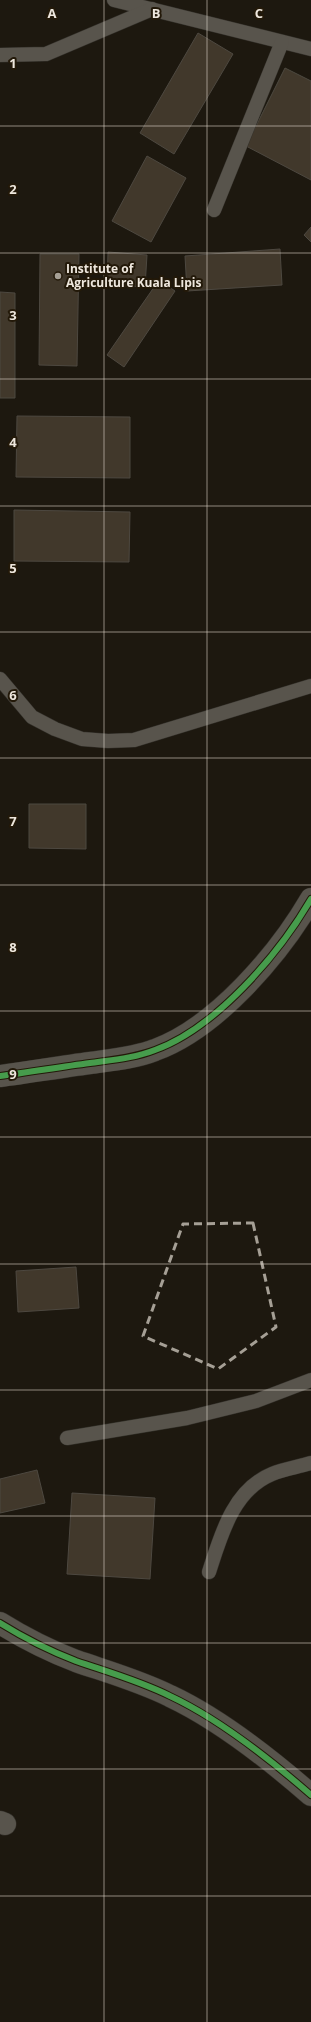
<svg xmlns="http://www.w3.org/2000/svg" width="311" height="2022" viewBox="0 0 311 2022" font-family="'Open Sans',sans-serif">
<rect width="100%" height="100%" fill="#1d180f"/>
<g fill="#41382b" stroke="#4d4840">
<path d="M198,33L233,54L174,154L140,133Z"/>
<path d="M285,68L311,81V180L246,146Z"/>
<path d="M147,156L186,178L151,242L112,221Z"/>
<path d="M311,227V242L304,235Z"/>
<path d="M280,249L282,285L187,291L185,256Z"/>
<path d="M108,252L147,255L145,287L107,285Z"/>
<path d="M40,254H79L77,366L39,365Z"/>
<path d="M159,280L175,291L124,367L107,355Z"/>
<path d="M0,292L15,293V398H0Z"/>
<path d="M17,416L130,417V478L16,477Z"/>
<path d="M14,510L130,512L129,562L14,561Z"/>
<path d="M29,804H86V849L29,848Z"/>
<path d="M76,1267L79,1308L18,1312L16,1271Z"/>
<path d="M37,1470L45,1503L0,1513V1479Z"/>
<path d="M72,1493L155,1498L150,1579L67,1574Z"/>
</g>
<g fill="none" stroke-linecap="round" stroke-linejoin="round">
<g stroke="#34312b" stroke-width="15">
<g id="lane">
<path d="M114,0L311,49"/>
<path d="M0,55L46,54L152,9"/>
<path d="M214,210L282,42"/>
<path d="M0,679L32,717L55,729L82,739L108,741L134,740L311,686"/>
<path d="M67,1438L187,1418L256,1401L311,1380"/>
<path d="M209,1572C221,1535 233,1490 272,1474C284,1469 298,1467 311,1463"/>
</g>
</g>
<g stroke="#34312b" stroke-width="23">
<g id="street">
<path d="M0,1076C30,1072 60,1067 90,1063C111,1060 135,1058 155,1050C216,1028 279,954 311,899"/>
<path d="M0,1623C24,1638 50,1651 76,1661C108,1672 140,1681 170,1696C217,1718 272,1761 311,1795"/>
<path d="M0,1822L5,1824"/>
</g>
</g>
<use href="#lane" stroke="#58544c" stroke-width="14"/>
<use href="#street" stroke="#58544c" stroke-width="22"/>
<g stroke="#231909" stroke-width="8">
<g id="cycleway">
<path d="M0,1076C30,1072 60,1067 90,1063C111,1060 135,1058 155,1050C216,1028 279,954 311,899"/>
<path d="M0,1623C24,1638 50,1651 76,1661C108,1672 140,1681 170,1696C217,1718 272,1761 311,1795"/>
</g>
</g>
<use href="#cycleway" stroke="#469c4c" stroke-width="6"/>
</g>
<path fill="none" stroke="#a59f95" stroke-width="3" stroke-dasharray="8 5" stroke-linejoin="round" d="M253,1223L276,1327L218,1369L143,1336L183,1224Z"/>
<path fill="none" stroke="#eee7dd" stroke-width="1" stroke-opacity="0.55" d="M104,0V2022M207,0V2022M0,126H311M0,253H311M0,379H311M0,506H311M0,632H311M0,758H311M0,885H311M0,1011H311M0,1137H311M0,1264H311M0,1390H311M0,1516H311M0,1643H311M0,1769H311M0,1896H311"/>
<circle fill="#a59f95" stroke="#231909" stroke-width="1.5" cx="58" cy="276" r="4"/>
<g text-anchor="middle" stroke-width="4" stroke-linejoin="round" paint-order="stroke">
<g font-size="12" font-weight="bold" fill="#eee7dd" stroke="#231909" text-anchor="start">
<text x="66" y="273">Institute of<tspan x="66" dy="14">Agriculture Kuala Lipis</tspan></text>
</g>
</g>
<g font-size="13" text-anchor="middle" font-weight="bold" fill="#eee7dd" stroke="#231909" stroke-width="4" stroke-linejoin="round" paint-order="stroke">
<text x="52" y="18">A</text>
<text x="156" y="18">B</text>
<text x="259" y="18">C</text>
<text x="13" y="68">1</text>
<text x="13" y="194">2</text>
<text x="13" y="320">3</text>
<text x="13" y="447">4</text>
<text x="13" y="573">5</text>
<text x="13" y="700">6</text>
<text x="13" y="826">7</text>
<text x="13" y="952">8</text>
<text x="13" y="1079">9</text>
</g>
</svg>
